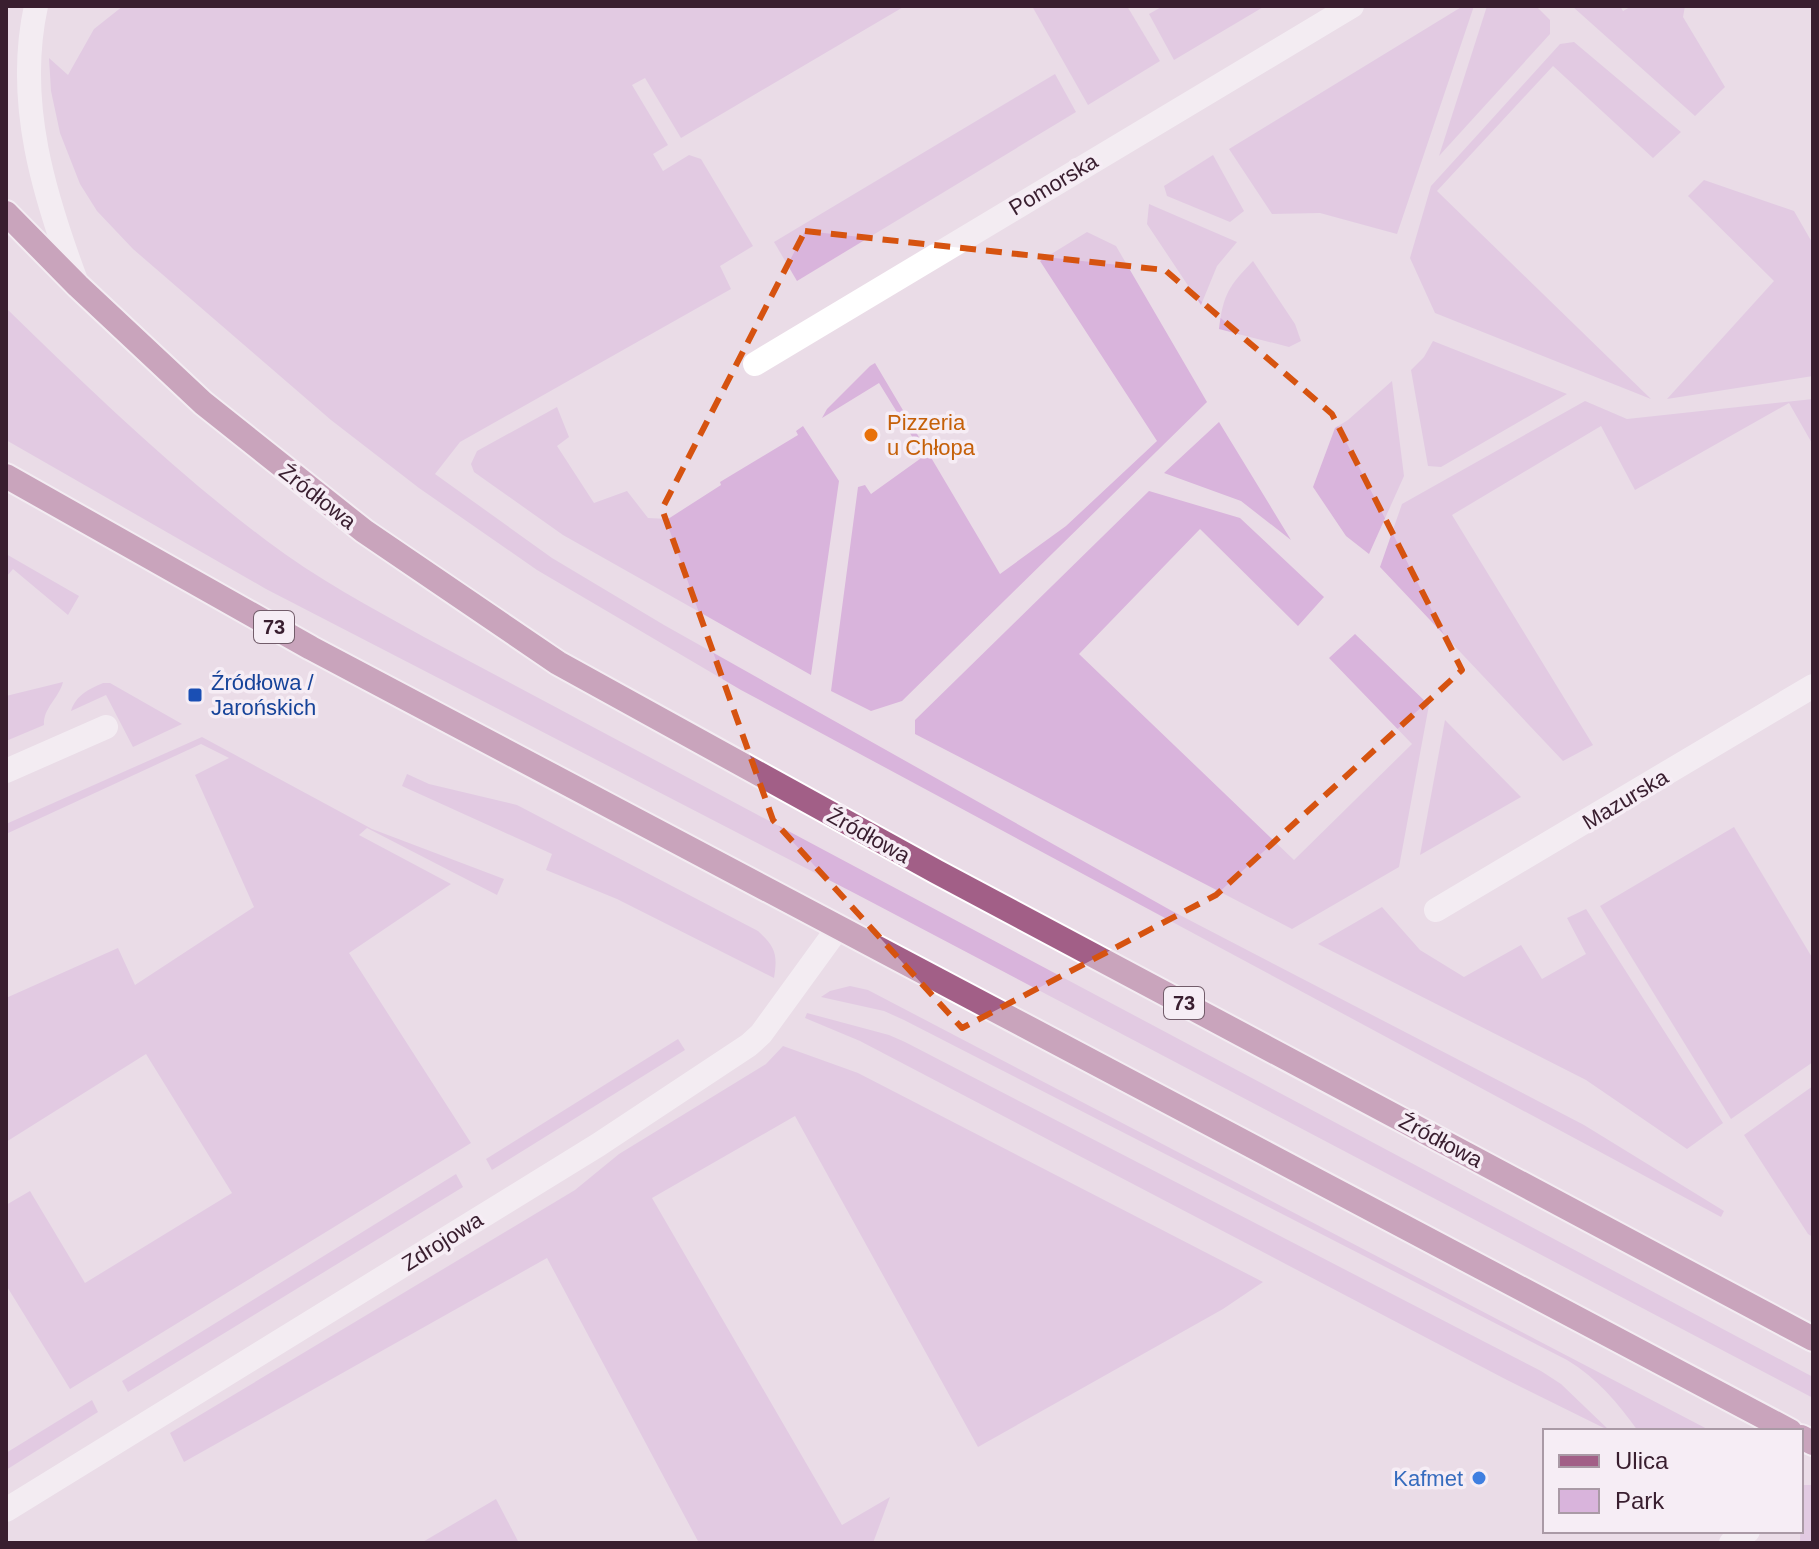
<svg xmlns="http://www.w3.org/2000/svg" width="1819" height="1549" viewBox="0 0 1819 1549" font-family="Arial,sans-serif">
<rect width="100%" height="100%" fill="#eadce7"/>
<g fill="#d9b4dc">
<path d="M123,6H905L681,138L645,78L632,85L668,145L653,154L663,171L689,155L701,159L753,246L720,266L731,289L460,442L435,474L552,558L664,625L1172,911L1584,1125L1724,1211L1721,1217L741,690L537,570L419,488L331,420L133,249L97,211L80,184L60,133L51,91L49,58L68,75L94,29Z"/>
<path d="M1032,6H1127L1160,61L1088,105Z"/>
<path d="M1163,6H1265L1174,60L1149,14Z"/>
<path d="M1463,6H1474L1397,234L1320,213L1272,214L1229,149Z"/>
<path d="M1487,6H1536L1550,20V34L1439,156Z"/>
<path d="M1572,6H1620L1623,11L1632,6H1685L1683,17L1725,87L1695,116Z"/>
<path d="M1574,42L1681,132L1653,158L1553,66L1437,191L1651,399L1435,313L1410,258L1431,186L1560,44Z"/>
<path d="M1055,74L1076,112L797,281L774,242Z"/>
<path d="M1213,155L1244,211L1230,222L1167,196L1164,186Z"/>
<path d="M1704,180L1794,211L1813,244V376L1667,399L1774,281L1688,196Z"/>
<path d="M1149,204L1237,242L1217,266L1201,305L1147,224Z"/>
<path d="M1087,232L1116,246L1207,402L902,701L871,711L831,691L858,487L865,485L871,494L924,456L879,383L822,418L827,409L870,366L875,363L1000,574L1066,526L1157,441L1040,261Z"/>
<path d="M1253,261L1295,324L1301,341L1289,347L1219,329C1223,294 1229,286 1253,261Z"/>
<path d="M6,308C89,389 174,471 267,541C316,578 370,607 424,637L1813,1377V1398L858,895L266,589L6,440Z"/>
<path d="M1433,341L1567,394L1441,467L1428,466L1411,370L1424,357Z"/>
<path d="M1392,381L1404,476L1369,554L1346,536L1313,487L1335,428L1348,420Z"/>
<path d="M1813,399V445L1789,403L1635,490L1601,426L1452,515L1593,745L1563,761L1380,567L1402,504L1585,401L1627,419Z"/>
<path d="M557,407L569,437L557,446L594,503L627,491L648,518L668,519L721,485L720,482L798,435L796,431L803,426L839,481L811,675L563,535L474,472L471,464L477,451Z"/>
<path d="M1219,422L1291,540L1241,501L1164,473Z"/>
<path d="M1149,491L1240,518L1324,597L1298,626L1200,529L1079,654L1294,860L1412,744L1329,658L1355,634L1429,705L1399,867L1292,929L915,734V720Z"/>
<path d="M6,554L79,596L68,615L13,569L6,577Z"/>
<path d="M63,682C59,698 43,708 44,725L6,741V696Z"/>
<path d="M103,683H110L182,724L133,747L106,695L71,711C76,695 89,689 103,683Z"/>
<path d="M1445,720L1521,797L1420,855Z"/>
<path d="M202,737L372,829L504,879L497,895L367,828L359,835L451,884L349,953L471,1143L70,1389L6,1285V1205L30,1191L85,1283L232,1193L146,1054L6,1142V998L118,948L135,985L254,907L195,775L229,758L201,744L6,834V824Z"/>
<path d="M407,774L429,784L517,805L758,931C775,947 778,954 774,978L617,899L546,870L552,854L402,786Z"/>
<path d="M1734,827L1813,959V1062L1731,1119L1600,906Z"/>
<path d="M1382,907L1420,950L1464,977L1521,945L1542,979L1586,954L1567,918L1586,909L1723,1123L1687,1149L1586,1080L1318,944Z"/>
<path d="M850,986L868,990L1711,1431H1638C1618,1403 1597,1378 1567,1360L904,1020L884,1011L821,997L830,991Z"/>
<path d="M807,1013L889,1035L905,1042L1541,1371L1561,1384L1610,1431L1507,1380L860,1041L805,1018Z"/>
<path d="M678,1039L685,1050L492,1170L486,1159Z"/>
<path d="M783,1046L858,1073L1263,1282L1223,1309L978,1447L795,1116L652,1198L842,1525L890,1497L873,1543H699L547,1258L184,1462L170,1433L575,1190L619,1154L766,1064Z"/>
<path d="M1813,1086V1237L1808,1234L1744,1135Z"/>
<path d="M456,1174L463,1187L128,1392L122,1381Z"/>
<path d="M92,1400L98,1412L6,1470V1453Z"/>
<path d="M1801,1485H1813V1543H1800Z"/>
<path d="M496,1499L519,1543H421Z"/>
</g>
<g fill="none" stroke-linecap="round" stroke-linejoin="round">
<g stroke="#fff" stroke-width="28">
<g id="major">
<path d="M6,213L78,286L203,403L364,531L558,663L937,872L1813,1339"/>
<path d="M6,476L311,648L1790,1431"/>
<path d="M1801,1437L1813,1443"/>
</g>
</g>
<g stroke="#fff" stroke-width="24">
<path d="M36,6C15,102 44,196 78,286"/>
<path d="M755,364L1352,6"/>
<path d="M6,771L106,727"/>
<path d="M1436,910L1813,686"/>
<path d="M6,1510L598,1145L749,1045L761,1034L838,928"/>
<path d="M1731,1543L1748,1531"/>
</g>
<use href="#major" stroke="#a25f87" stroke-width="24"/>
</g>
<path d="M0 0H1819V1549H0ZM805,231L1165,270L1332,414L1462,670L1216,895L962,1028L773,820L662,509Z" fill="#eadce7" fill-opacity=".55" fill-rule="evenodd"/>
<path fill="none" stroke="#d65310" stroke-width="6" stroke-dasharray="16 10" stroke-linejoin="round" d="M805,231L1165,270L1332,414L1462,670L1216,895L962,1028L773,820L662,509Z"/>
<circle fill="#e8710a" stroke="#f6edf5" stroke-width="3" cx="871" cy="435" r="8"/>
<rect fill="#1a4fb4" stroke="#f6edf5" stroke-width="3" x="187" y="687" width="16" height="16" rx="4"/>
<circle fill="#3f7fe0" stroke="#f6edf5" stroke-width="3" cx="1479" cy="1478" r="8"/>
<g text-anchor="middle" stroke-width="7" stroke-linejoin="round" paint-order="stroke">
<g fill="#f6edf5" stroke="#725c6a" stroke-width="2">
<rect x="254" y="611" width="40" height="32" rx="6"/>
<rect x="1164" y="987" width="40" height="32" rx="6"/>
</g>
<g font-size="20" font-weight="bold" fill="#391e2f">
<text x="274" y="634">73</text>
<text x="1184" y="1010">73</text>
</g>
<g font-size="22" fill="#391e2f" stroke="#f6edf5">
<text transform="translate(1053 184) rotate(-31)" y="8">Pomorska</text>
<text transform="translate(318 496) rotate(38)" y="8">Źródłowa</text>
<text transform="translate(1625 799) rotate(-31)" y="8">Mazurska</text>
<text transform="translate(869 835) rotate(29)" y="8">Źródłowa</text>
<text transform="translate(1441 1140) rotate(28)" y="8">Źródłowa</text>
<text transform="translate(442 1241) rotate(-32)" y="8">Zdrojowa</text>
</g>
<g font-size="22" fill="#c56008" stroke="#f6edf5" text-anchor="start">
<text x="887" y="430">Pizzeria<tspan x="887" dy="25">u Chłopa</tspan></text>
</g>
<g font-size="22" fill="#164399" stroke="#f6edf5" text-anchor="start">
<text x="211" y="690">Źródłowa /<tspan x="211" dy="25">Jarońskich</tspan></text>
</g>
<g font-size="22" fill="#366cbe" stroke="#f6edf5" text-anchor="end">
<text x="1463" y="1486">Kafmet</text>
</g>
</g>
<rect width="1819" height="1549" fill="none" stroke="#391e2f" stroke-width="16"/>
<rect x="1543" y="1429" width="260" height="104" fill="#f6edf5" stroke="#aa9aa6" stroke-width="2"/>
<rect x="1559" y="1455" width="40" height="12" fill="#a25f87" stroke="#aa9aa6" stroke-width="2"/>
<text x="1615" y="1469" font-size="24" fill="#391e2f">Ulica</text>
<rect x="1559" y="1489" width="40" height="24" fill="#d9b4dc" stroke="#aa9aa6" stroke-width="2"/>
<text x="1615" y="1509" font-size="24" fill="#391e2f">Park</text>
</svg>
